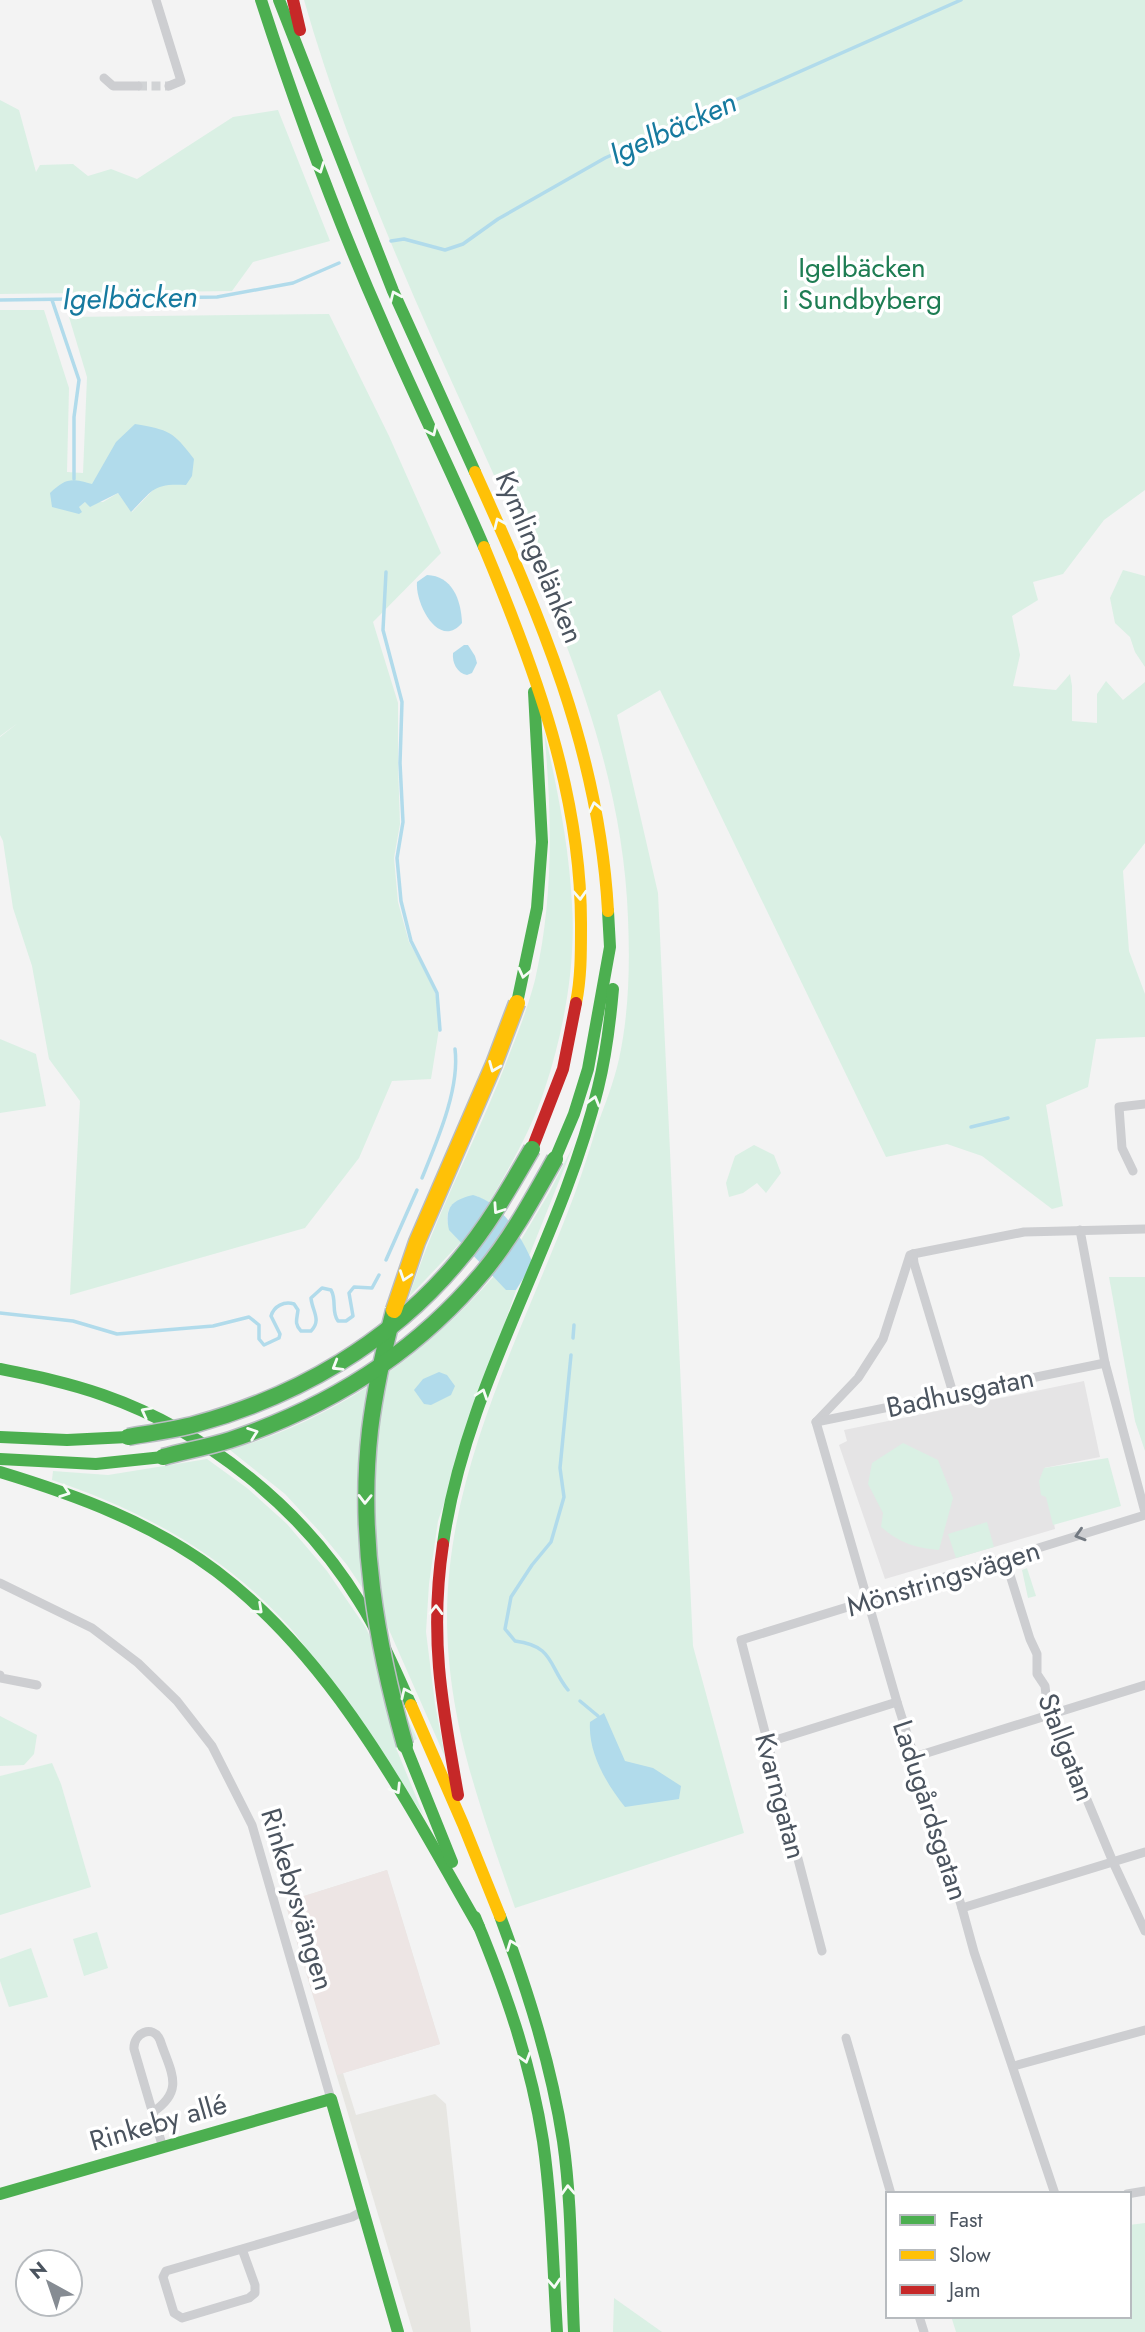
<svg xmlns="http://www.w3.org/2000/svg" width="1145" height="2332" viewBox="0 0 1145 2332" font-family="Jost,sans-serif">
<rect width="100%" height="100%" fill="#f3f3f3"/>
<path fill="#e7e6e2" d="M387,1870L440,2044L343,2073L356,2115L435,2094L446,2104L471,2332H413L285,1902Z"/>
<path fill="#e5e4e5" d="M1084,1381L1100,1457L1044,1468L1055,1529L885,1579L839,1445L847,1441L844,1430Z"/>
<path fill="#ede5e4" d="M387,1870L440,2044L337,2075L285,1902Z"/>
<g fill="#daf0e4" fill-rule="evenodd">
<path d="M304,0H1145V490L1104,520L1063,574L1033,582L1038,600L1012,616L1020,655L1013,686L1056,690L1070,674L1072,686V721L1097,723V694L1106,681L1123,700L1145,682V843L1123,871L1129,951L1145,994V1037L1096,1039L1088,1087L1046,1105L1063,1206L1052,1209L982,1156L947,1144L886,1157L660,690L617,715L658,893L693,1646L744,1833L515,1908C481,1809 447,1722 447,1615C448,1465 524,1330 575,1193C583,1171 590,1148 597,1126C605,1104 614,1082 619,1059C629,1013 630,965 628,918C622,743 540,579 470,422C407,284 346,146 304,0Z"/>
<path d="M0,100L19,110L36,172L40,165L73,164L88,176L111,169L137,179L233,117L278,110L330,241L253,262L232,291L0,294Z"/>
<path d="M0,310H44L69,388L67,472L83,473L87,377L69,317L329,314L389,436L441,553L373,622L398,703V764L400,824L394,858L398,902L409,942L429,977L435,993L439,1011V1029L431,1079L392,1081L359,1158L305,1228L70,1295L80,1101L49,1059L32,966L13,908L3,841L0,835V737L18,723L0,736ZM103,466L165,483L155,488L132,512L118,493L103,502H85L79,507Z"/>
<path d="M1123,570L1145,576V667L1135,652L1130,637L1115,623L1110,598Z"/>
<path d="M544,730C557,787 569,845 572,904C576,964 564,1031 545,1088C532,1129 510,1166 489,1203L477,1196L449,1209C444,1224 451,1231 461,1242L409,1297C436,1212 480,1134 511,1050C520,1028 529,1003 535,980C554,897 552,814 544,730Z"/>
<path d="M0,1039L36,1054L46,1106L0,1113Z"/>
<path d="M574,1144L529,1256L521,1240L549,1193Z"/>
<path d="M754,1145L774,1155L781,1173L766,1193L757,1183L743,1193L729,1197L726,1183L735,1156Z"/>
<path d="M494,1276L506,1289L516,1290L438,1521L429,1584L426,1632L435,1704L445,1757L386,1623L347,1565L320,1532L285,1494L230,1450C335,1419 422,1358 494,1276Z"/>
<path d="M1109,1277H1145V1451L1135,1421Z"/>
<path d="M903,1443L938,1460L953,1498L939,1550C915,1548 900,1543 881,1527L883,1513L868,1484L872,1463Z"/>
<path d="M1108,1458L1121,1506L1053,1525L1046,1497L1041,1495L1039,1481L1044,1468Z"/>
<path d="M207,1459L247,1488L287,1524L327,1571L366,1628L417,1739L396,1748L424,1816C395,1774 365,1733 335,1691C321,1671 308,1649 292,1630C228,1557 143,1510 52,1480L53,1471L108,1475Z"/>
<path d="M987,1522L994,1547L956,1558L948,1534Z"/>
<path d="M1027,1568L1036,1596L1028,1598L1022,1570Z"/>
<path d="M0,1716L37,1735L34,1754L24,1765L0,1766Z"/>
<path d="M52,1763L61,1784L91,1887L0,1915V1776Z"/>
<path d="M97,1932L108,1968L84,1976L73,1939Z"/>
<path d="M31,1948L48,1997L9,2007L0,1981V1959Z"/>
<path d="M1145,2223V2332H956L951,2316H1129V2225Z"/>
<path d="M614,2298L662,2332H613Z"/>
</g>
<g fill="#b1dbeb">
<path d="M135,424C169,430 173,431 194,459L192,476L186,485C153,483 153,490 131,512L118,493L90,507L85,502L79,507L82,512L79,514L52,507L50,493C66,478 71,478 92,484L116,442Z"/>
<path d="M427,575C452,576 461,599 462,623C439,650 415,604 417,582Z"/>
<path d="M464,645H468L475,656L477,663L472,673L467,675C457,673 452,663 453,653Z"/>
<path d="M473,1195C503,1203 521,1237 533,1263L516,1290H506L449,1230C444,1207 452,1200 473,1195Z"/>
<path d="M439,1372L447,1375L455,1386L451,1395L431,1405L424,1404L414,1390L423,1379Z"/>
<path d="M604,1713L625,1761L653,1768L681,1786L679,1799L625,1807C606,1783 588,1753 590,1722Z"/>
</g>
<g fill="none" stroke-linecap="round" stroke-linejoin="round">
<g stroke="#b1dbeb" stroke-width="3.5">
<path d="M391,241L404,239L445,250L463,244L498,219L605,158L961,0"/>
<path d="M0,300L217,297L293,283L339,263"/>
<path d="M52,300L79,380L74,417V479"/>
<path d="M386,572L383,630L402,702L400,763L403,822L397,858L401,901L411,941L437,993L440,1030"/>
<path d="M971,1127L1008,1118"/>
<path d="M422,1178C437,1141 460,1089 455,1049"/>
<path d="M386,1260L417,1190"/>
<path d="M0,1313L73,1321L117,1334L213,1326L249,1317L259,1325V1339L264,1345L279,1338L280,1334L271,1316C274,1306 284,1301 294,1304L298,1310C297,1319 294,1324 301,1331H311C322,1320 312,1311 311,1298L322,1288L331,1290C337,1300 331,1312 338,1321H346L353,1316L349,1293L354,1287L372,1288L379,1275"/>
<path d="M573,1338L574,1325"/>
<path d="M568,1690C548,1665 554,1646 515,1641L505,1629L511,1597L532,1565L551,1542L564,1497L560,1468L571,1355"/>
<path d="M580,1701L598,1716"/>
</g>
<path stroke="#d1d3d5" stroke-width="9" stroke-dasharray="9 4.5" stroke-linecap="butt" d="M138,86H169"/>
<g stroke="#cdced1" stroke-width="9">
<path d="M156,0L181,81L169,86"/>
<path d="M104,78L113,86H138"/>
<path d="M1133,1171L1122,1148L1119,1107L1145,1104"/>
<path d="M1080,1230L1105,1363L1145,1512"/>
<path d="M913,1254L1024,1232L1145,1229"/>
<path d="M913,1254L914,1263L953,1393"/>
<path d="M817,1421L858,1378L883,1339L910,1255L913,1254"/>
<path d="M816,1422L897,1702L962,1908L974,1952L1055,2194"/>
<path d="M816,1422L1105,1363"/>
<path d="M1005,1559L1030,1639L1037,1654V1674L1045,1686L1047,1704L1113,1862L1145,1931"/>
<path d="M0,1583L92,1628L138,1663L177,1701L212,1746L252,1825L331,2099"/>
<path d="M0,1675L1,1678L37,1685"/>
<path d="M766,1743L897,1702"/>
<path d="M914,1757L1145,1685"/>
<path d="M962,1908L1145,1852"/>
<path d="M822,1951L741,1640L1145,1515"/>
<path d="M846,2038L891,2194"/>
<path d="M1014,2066L1145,2030"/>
<path d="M153,2112C186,2090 170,2071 160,2040C153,2024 133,2033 134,2049L163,2148"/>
<path d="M1127,2194L1145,2191"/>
<path d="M242,2249L255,2285V2293L249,2298L182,2318L174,2313L163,2277L166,2271L352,2217L363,2211"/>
<path d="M919,2316L924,2332"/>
</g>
<g stroke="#4caf50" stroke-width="12">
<path d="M261,0C296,108 335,215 381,319C414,396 451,470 484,547"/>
<path d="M279,0L393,291L475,472"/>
<path d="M517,1003L537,908L542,842L534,692"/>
<path d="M555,1159L574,1114L588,1069L610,947L608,911"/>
<path d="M0,1369C35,1376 69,1383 103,1395C206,1431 302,1508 359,1601C380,1634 395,1670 411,1705"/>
<path d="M0,1437L67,1440L128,1437"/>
<path d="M0,1459L96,1464L163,1457"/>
<path d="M0,1472C76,1495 152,1523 216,1571C335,1661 406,1800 479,1927"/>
<path d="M443,1544C466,1382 560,1245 598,1088C606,1056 610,1023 613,989"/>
<path d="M405,1745L452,1862"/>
<path d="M500,1916C527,1989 551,2063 563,2141C572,2204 571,2268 574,2332"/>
<path d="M475,1917C505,1989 531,2063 543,2141C552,2204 553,2268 557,2332"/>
<path d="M0,2194L331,2099L398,2332"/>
</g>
<g stroke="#ffc107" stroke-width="12">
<path d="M475,472C540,616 599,750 608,911"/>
<path d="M484,547C535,669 582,795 581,928C581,954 581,978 576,1003"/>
<path d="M411,1705L463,1824L500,1916"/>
</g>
<g stroke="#c62828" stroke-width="12">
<path d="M293,0L300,30"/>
<path d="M532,1149L563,1069L576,1003"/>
<path d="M443,1544C429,1636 442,1705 458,1795"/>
</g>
<g stroke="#b9bdc2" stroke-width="19" stroke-linecap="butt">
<g id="fast-bridge">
<path d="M394,1310C384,1349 375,1389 370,1430C358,1537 376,1642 405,1745"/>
<path d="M128,1437C151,1433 174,1430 196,1424C298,1396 391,1342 459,1260C488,1226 510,1187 532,1149"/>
<path d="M163,1457C185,1451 208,1447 230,1440C329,1407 417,1352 484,1271C512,1237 533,1198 555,1159"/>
</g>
</g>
<g stroke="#b9bdc2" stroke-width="19" stroke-linecap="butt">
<path id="slow-bridge" d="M394,1310L417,1242L494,1064L517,1003"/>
</g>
<use href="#fast-bridge" stroke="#4caf50" stroke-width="16"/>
<use href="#slow-bridge" stroke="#ffc107" stroke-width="16"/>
</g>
<defs><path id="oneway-chevron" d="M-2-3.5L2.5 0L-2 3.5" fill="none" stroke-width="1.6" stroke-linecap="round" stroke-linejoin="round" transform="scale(1.75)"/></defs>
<g stroke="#f6fbf6">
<use href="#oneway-chevron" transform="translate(319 168) rotate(69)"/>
<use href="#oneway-chevron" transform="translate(395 296) rotate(-114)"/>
<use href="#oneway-chevron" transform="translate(432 431) rotate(65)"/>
<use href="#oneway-chevron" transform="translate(499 523) rotate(-114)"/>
<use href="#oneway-chevron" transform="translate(595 807) rotate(-102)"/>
<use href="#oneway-chevron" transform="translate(580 895) rotate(87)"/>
<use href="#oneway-chevron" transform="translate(524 973) rotate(103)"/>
<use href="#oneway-chevron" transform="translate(494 1067) rotate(112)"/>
<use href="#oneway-chevron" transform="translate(594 1101) rotate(-74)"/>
<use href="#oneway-chevron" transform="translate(498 1209) rotate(124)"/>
<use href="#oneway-chevron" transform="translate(405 1276) rotate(109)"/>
<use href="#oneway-chevron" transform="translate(337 1366) rotate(149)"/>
<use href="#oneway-chevron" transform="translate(482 1394) rotate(-71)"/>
<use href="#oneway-chevron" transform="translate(146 1412) rotate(-152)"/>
<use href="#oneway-chevron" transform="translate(253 1433) rotate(-20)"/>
<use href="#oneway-chevron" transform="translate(65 1492) rotate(20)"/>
<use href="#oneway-chevron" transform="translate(365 1499) rotate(91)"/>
<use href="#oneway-chevron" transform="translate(258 1609) rotate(43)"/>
<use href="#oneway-chevron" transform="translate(436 1610) rotate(-89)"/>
<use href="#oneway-chevron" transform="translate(406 1693) rotate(-115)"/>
<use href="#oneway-chevron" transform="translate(396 1789) rotate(58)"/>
<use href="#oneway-chevron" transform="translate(512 1945) rotate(-111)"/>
<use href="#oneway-chevron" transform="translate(525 2058) rotate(73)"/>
<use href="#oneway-chevron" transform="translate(568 2190) rotate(-93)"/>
<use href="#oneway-chevron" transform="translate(554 2283) rotate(86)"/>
</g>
<use stroke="#727981" href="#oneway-chevron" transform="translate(1080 1535) rotate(163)"/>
<g text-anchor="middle" stroke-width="7" stroke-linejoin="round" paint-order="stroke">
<g font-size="28" fill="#1e7d53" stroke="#fff">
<text x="862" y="277">Igelbäcken<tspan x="862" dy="32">i Sundbyberg</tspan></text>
</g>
<g font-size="28" fill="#4b545f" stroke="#fff">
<text transform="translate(540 557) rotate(67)" y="10">Kymlingelänken</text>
<text transform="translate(960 1392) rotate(-12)" y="10">Badhusgatan</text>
<text transform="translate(943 1578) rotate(-17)" y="10">Mönstringsvägen</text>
<text transform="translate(1067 1747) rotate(69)" y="10">Stallgatan</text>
<text transform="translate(781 1796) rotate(75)" y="10">Kvarngatan</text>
<text transform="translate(931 1810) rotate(72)" y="10">Ladugårdsgatan</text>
<text transform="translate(298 1899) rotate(73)" y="10">Rinkebysvängen</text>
<text transform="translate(158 2122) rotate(-16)" y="10">Rinkeby allé</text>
</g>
<g font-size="30" font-style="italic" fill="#167a9f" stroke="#fff">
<text transform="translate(673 128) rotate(-24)" y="10">Igelbäcken</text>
<text transform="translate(130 298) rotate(-1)" y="10">Igelbäcken</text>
</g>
</g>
<rect x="886" y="2192" width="245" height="126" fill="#ffffff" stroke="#b7bbbf" stroke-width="2"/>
<rect x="900" y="2215" width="35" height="10" fill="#4caf50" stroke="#b7bbbf" stroke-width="2"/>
<text x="949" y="2227" font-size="21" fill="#4b545f">Fast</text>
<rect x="900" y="2250" width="35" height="10" fill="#ffc107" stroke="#b7bbbf" stroke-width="2"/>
<text x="949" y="2262" font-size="21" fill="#4b545f">Slow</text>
<rect x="900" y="2285" width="35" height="10" fill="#c62828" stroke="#b7bbbf" stroke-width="2"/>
<text x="949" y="2297" font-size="21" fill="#4b545f">Jam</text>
<g transform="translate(49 2283) rotate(320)"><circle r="33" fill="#ffffff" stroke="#b7bbbf" stroke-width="2"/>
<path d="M0-5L12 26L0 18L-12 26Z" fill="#868c93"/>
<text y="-10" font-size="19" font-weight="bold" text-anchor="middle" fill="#4b545f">N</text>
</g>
</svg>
